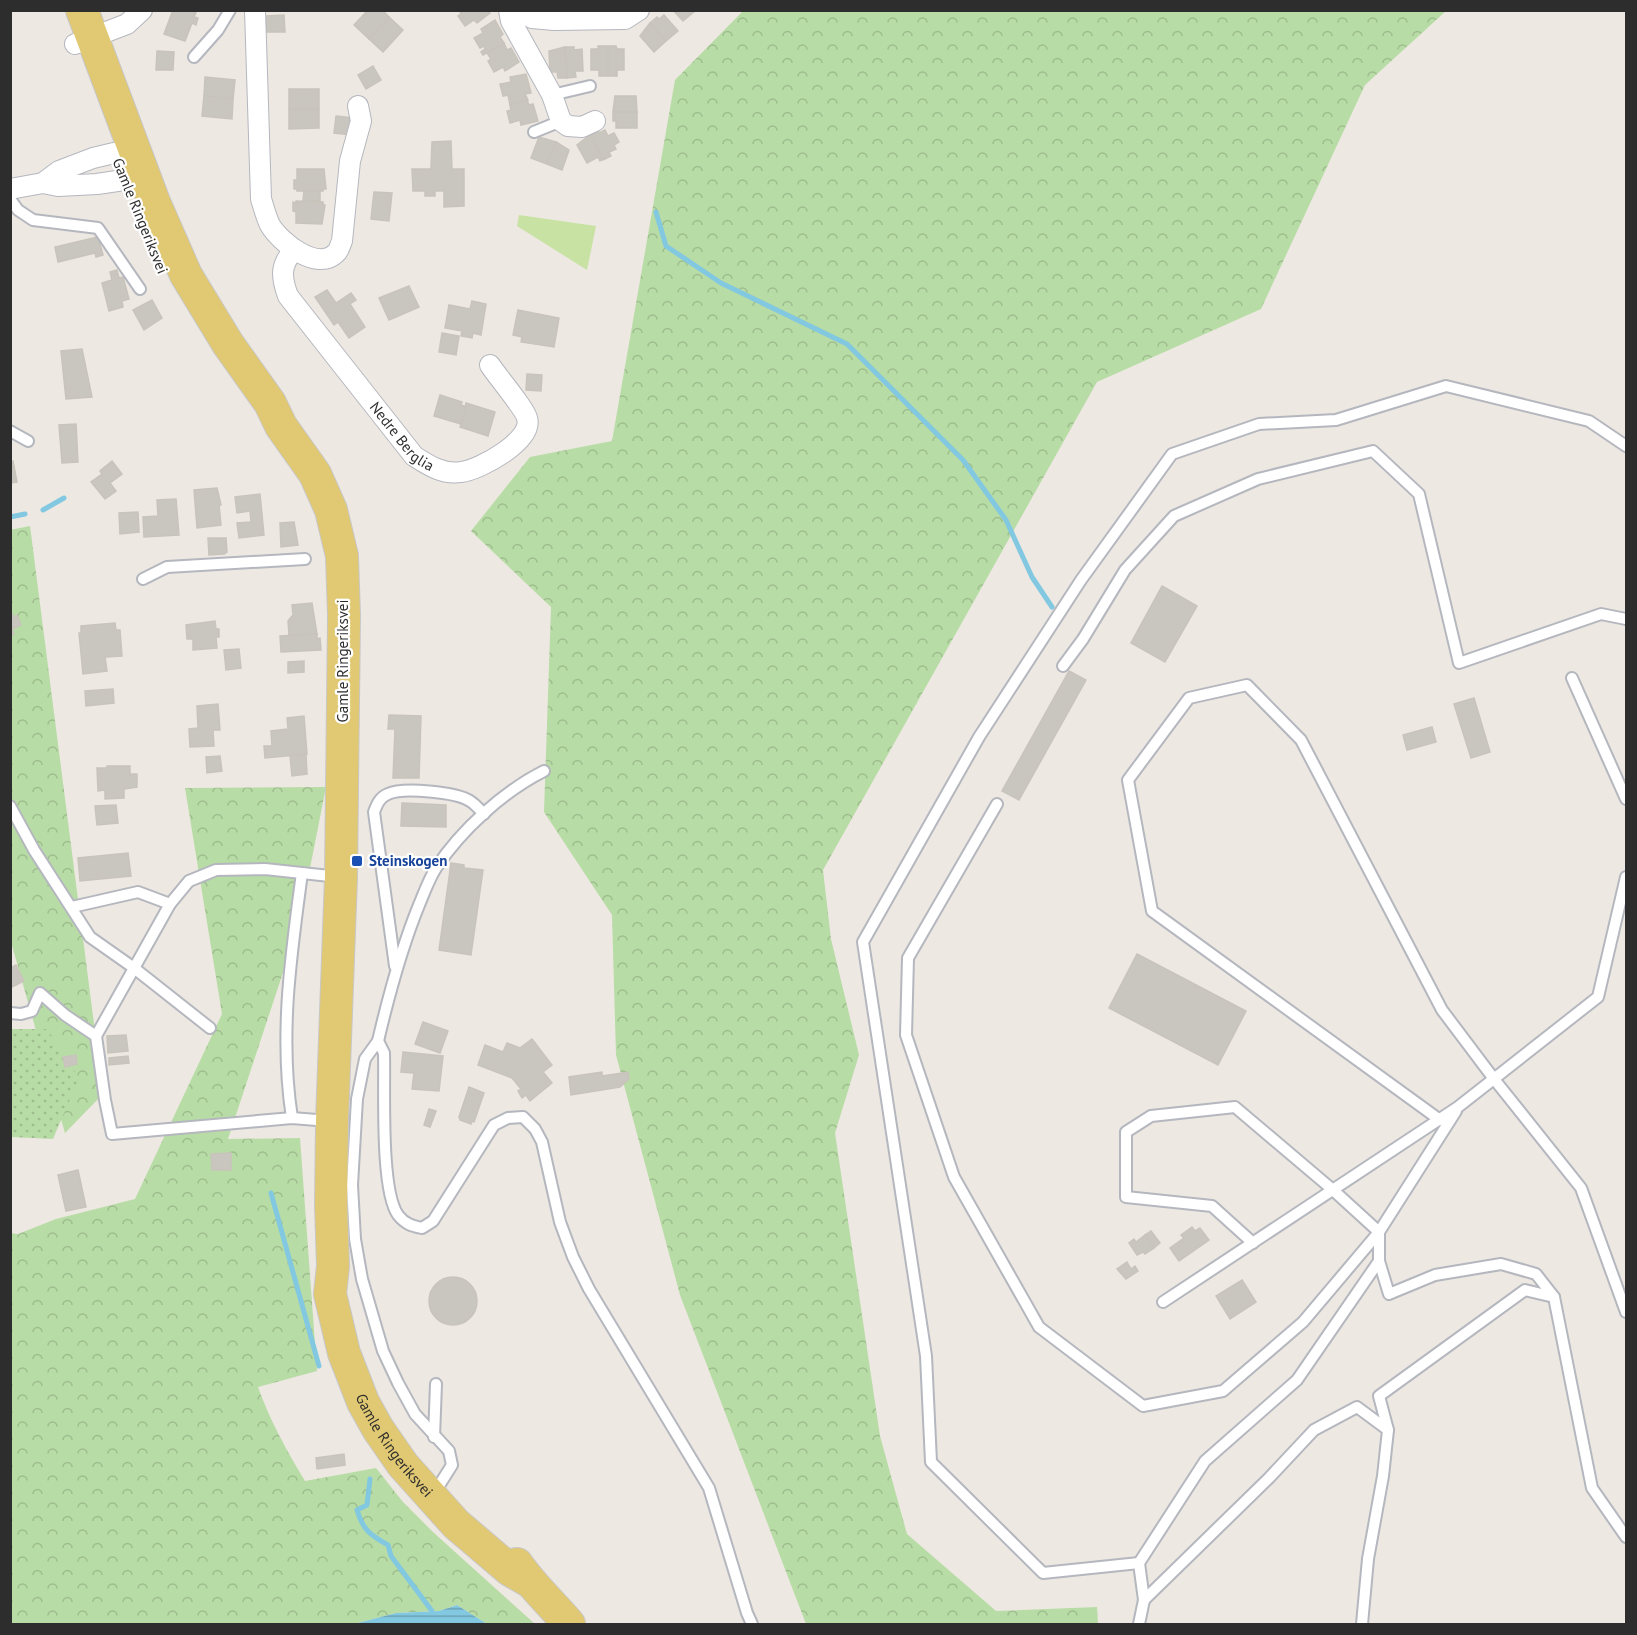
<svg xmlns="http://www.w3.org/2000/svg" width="1637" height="1635" viewBox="0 0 1637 1635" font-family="'PT Sans',sans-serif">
<defs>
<pattern id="forest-crowns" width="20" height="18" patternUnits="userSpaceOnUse" patternTransform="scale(1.5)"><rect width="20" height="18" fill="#b8dca5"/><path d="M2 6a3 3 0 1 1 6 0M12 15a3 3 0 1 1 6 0" fill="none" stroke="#9ebd8e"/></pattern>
<pattern id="park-dots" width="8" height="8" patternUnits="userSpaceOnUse" patternTransform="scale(1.5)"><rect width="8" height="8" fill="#b8dca5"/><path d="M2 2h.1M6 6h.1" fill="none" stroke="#9ebd8e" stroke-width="1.8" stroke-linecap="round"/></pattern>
<pattern id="water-rules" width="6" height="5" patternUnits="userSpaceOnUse" patternTransform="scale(1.5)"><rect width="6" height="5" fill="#82c8e1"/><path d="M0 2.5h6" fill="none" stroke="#6ba3b7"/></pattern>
</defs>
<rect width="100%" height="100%" fill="#ede8e2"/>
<g fill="url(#forest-crowns)">
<path d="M743,11H1446L1365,85L1261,309L1097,382L823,870L831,939L859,1055L835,1133L880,1436L907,1534L996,1611L1097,1607L1098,1624H806L680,1295L616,1055L612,915L544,812L551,607L471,531L530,457L612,441L675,80Z"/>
<path d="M30,526L103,1094L65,1133L11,942L10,530Z"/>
<path d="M326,787L299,924L228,1139L300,1138L317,1371L258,1387C270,1421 287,1451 305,1481L376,1468L403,1502L434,1533L535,1624H487L457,1605L439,1611L396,1613L354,1624H11L10,1233L18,1234L56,1219L135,1199L222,1014L185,788Z"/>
</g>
<path fill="url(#park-dots)" d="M10,1029H47L79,1078L53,1139L11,1137Z"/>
<path fill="#c7e2a2" d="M519,215L596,226L587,270L517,226Z"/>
<path fill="url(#water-rules)" d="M457,1605L487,1624H354L396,1613L439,1611Z"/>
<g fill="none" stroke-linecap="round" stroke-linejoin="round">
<g stroke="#82c8e1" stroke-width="5">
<path d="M656,212L666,246L721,283L847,344L963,460L1006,520L1032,577L1052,607"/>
<path d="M43,510L64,498"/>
<path d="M10,517L25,514"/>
<path d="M271,1193L319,1366"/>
<path d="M370,1479L367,1505L357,1510C363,1530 370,1535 388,1545L391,1556L432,1611"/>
</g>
</g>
<g fill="#c9c6c0" stroke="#c8c4bb" stroke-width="1.5">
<path d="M173,10H194L193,12L196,13L194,17L198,18L196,25L192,23L185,41L164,34Z"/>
<path d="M368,10H382L389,17L369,39L354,25Z"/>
<path d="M459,10H488L490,13L477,23L474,20L465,26L458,16L461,14Z"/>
<path d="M673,10H695V11L683,21Z"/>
<path d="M284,15L285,32H266V16Z"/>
<path d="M664,15L678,31L666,41L650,23L657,17L659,19Z"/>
<path d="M389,17L403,30L383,52L369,39Z"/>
<path d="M495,20L503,34L500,37L504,43L483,55L481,52L485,49L484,46L480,48L474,38L483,33L481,29Z"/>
<path d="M650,23L666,41L654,52L640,36Z"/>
<path d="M504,43L507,50L511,48L519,62L505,71L503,67L494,72L488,61L491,59L487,53Z"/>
<path d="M598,46H608V76H599V70H591V49H598Z"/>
<path d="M608,46H616L617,49H624V70H617V76H608Z"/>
<path d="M565,47H574V50L582,49L583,71H575L576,77L567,78Z"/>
<path d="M565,47L567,78H558L557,72H550L549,51Z"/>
<path d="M157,51L174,52L173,70H156Z"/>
<path d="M373,66L381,80L366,89L358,75Z"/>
<path d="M526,74L531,93L525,94L528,100L510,105L508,95L503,96L500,84L511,82L510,77Z"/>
<path d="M205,77L235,80L233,99L204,96Z"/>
<rect x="289" y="89" width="30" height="20"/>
<path d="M204,96L233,99L232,119L202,116Z"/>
<path d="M615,96H636L637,112H613Z"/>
<path d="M527,100L529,105L533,104L538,121L521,125L520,120L510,123L507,111L511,110L510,105Z"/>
<path d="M289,109H319V128L289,129Z"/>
<path d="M613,112H637V128H616V121H613Z"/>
<path d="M336,116L353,118L352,135L334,133Z"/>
<path d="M605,130L608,136L614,133L619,142L614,145L616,149L609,152L611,156L603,160L590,135L598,131L599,133Z"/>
<path d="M590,135L603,159L600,161L598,157L587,163L577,145Z"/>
<path d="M539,137L556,142L547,164L531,158Z"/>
<path d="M451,141L452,169H464V206L444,207V191H435V196H425V191H413L412,169H431L432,142Z"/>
<path d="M556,142L569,150L562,170L547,164Z"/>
<path d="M297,169H324L326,189H323V191H297V189H294V180H297Z"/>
<path d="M304,191H320V201H303Z"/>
<path d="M374,192L392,193L389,221L371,219Z"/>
<path d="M296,201L323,202V205H325L322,224L296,223V212L293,211V202L296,203Z"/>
<path d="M98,237L103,255L96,257L95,253L58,262L55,247Z"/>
<path d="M117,270L119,278L123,277L129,299L122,301L123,307L109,311L102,283L112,280L110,272Z"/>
<path d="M409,286L419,307L389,320L379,298Z"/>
<path d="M327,290L336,303L351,293L356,300L350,304L365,327L349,338L338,322L334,325L315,297Z"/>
<path d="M152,300L162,318L144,330L133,310Z"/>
<path d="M472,301L486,304L481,335L473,333L472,338L461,336L462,331L445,328L449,305L470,309Z"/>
<path d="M518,310L559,318L554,347L521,342L522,337L513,335Z"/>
<path d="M442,333L459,336L456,355L439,352Z"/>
<path d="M82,349L92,397L66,399L61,351Z"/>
<path d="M527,374L542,375L541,391L526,390Z"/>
<path d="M440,395L462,402L461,405L467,407L461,424L434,416Z"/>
<path d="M466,403L495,412L488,436L460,427L467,407H465Z"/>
<path d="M76,424L78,462L62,463L59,425Z"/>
<path d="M13,461L17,482L10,483V462Z"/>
<path d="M112,461L122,474L110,483L116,491L105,499L91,482L102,474L100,471Z"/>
<path d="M217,488L221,505H219L221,525L197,528L194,490Z"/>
<path d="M260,494L264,535L239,538L237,523L251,522L250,511L237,513L235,497Z"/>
<path d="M176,499L179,535L144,537L143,517L158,516L157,500Z"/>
<path d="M138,512L139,532L120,534L119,513Z"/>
<path d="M294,522L298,545L281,547L280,523Z"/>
<path d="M208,538H226L227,552L224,554L209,555Z"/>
<path d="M1162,586L1197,606L1165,662L1131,643Z"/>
<path d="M312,603L317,634L289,635L288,621L293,615L292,605Z"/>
<path d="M10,610L14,617L17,615L21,625L12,629L14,634L10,636Z"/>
<path d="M215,621L216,629H219V637H216L217,648L193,650V639H187L186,625Z"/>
<path d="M115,623L116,630H120L122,656L105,657L107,671L83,674L79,633H81V626Z"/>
<path d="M317,634V639L320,638L321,650L281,652L280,636Z"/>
<path d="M239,649L241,668L226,670L224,650Z"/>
<path d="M304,661V672L288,673V662Z"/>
<path d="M1069,671L1086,680L1019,800L1002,791Z"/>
<path d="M113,689L114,703L86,706L85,691Z"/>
<path d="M1474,698L1490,752L1471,758L1454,704Z"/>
<path d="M218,704L220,730H213L214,746L190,747L189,729L198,728L197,706Z"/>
<path d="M389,715L421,716L419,778H393L395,729H388Z"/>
<path d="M304,716L307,754L265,758L264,746H272L271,731L288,729L287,718Z"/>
<path d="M1432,727L1436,742L1407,750L1403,735Z"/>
<path d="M306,754L307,774L292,776L290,756Z"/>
<path d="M220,756L222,771L207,773L206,757Z"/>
<path d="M107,766H130V774H137V787L124,789V798L105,799V790L98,791L97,768H107Z"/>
<path d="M402,803L446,805V827L401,826Z"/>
<path d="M116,805L118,823L97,825L95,806Z"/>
<path d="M128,853L131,876L80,881L78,858Z"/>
<path d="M451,863L464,865V868L483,870L471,955L439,950Z"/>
<path d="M1137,954L1246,1011L1218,1065L1109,1008Z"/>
<path d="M16,965L24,981L10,988V968Z"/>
<path d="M423,1022L448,1031L440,1053L415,1044Z"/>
<path d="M126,1035L128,1051L108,1053L107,1036Z"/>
<path d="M532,1039L552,1065L543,1072L552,1083L530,1101L526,1095L522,1098L518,1091L521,1089L512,1078L478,1065L485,1045L503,1052L507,1043L520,1048Z"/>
<path d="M403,1052L443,1056L439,1091L412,1089L414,1073L401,1072Z"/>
<path d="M76,1055L77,1064L65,1067L63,1057Z"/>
<path d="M128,1056L129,1063L109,1065V1058Z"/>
<path d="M602,1072V1076L628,1072L629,1079L620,1087L571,1095L569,1077Z"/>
<path d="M469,1087L484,1093L474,1122L472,1121L471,1124L460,1120L459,1117Z"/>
<path d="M429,1109L436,1111L430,1127L424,1125Z"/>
<path d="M231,1153V1170H212L211,1154Z"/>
<path d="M78,1170L86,1207L66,1211L58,1175Z"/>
<path d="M1192,1227L1195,1231L1200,1228L1209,1240L1179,1261L1170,1248L1184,1238L1181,1235Z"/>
<path d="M1151,1231L1160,1243L1154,1248L1145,1235Z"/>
<path d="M1145,1235L1154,1248L1145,1254L1143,1252L1137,1255L1129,1243L1134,1239L1136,1242Z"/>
<path d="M1127,1262L1131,1269L1135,1266L1138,1271L1126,1279L1117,1269Z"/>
<circle cx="453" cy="1301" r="24"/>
<path d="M1242,1280L1256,1302L1230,1319L1216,1296Z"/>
<path d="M344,1454L345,1465L317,1469L316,1458Z"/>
</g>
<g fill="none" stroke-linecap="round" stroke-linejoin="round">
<g stroke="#b5b7bf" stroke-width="14">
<g id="lane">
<path d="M194,57L218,30L230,10"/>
<path d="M552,95L590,86"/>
<path d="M534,132L561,121"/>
<path d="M10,199L18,210L33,220L98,228L140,289"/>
<path d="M10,431L28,441"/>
<path d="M143,579L167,567L305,559"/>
<path d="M1063,666L1083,639L1125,570L1174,516L1258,479L1373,451L1419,494L1459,663L1601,614L1626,619"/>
<path d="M1572,678L1626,799"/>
<path d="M997,804L908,958L906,1035L954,1177L1039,1327L1143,1406L1223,1391L1303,1322L1379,1232L1333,1190L1235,1107L1151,1116L1126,1132V1197L1212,1206L1253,1243"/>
<path d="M10,806L34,850L90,937L134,968L210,1028"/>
<path d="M72,907L138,892L170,904"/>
<path d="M395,966L374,812C377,804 380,797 388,794C403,787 456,792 470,801C475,804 480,810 484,814"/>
<path d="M10,1013L21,1014L32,1011L40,993L65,1015L96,1036"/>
<path d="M378,1041C389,994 401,949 419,905C424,893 429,879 436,868C461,830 504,791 544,771"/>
<path d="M1456,1111L1379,1232V1261L1389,1294L1435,1275L1501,1264L1536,1274L1554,1297"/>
<path d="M292,1118C279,1035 291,955 302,873"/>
<path d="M1440,1120L1152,911L1128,780L1189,698L1247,685L1301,740L1442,1010L1494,1079L1581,1188L1626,1312"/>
<path d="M329,1121L292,1118L112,1134L105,1100L96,1036L170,904L189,881L216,870L265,869L339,877"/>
<path d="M1163,1302L1458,1107L1598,997L1626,877"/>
<path d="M1388,1430L1379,1396L1525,1290L1554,1297L1592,1488L1626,1537"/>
<path d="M434,1437L436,1384"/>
<path d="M430,1492L440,1484L452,1465L449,1451L415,1414L398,1383L383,1351L362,1279L355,1239L352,1185L357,1099L365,1059L378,1041L384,1053C385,1088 380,1190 398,1215C405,1224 412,1226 422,1228L433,1221L494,1125L508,1118L523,1117L535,1129L542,1142L560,1222L573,1257L589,1289L709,1488L747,1613L752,1624"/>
<path d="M1139,1563L1043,1573L931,1462L926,1356L863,942L979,737L1081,580L1172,454L1259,424L1336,420L1446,386L1589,421L1626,446"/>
<path d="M1144,1600L1269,1478L1314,1430L1357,1407L1388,1430L1383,1476L1368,1559L1362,1624"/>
<path d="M1139,1624L1144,1600L1139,1563L1205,1461L1297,1380L1379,1261"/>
</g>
</g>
<g stroke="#b5b7bf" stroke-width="22">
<g id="street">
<path d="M255,10L261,199C264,208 266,217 270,225C280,242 317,272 336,253C339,251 340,245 342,241L350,161L361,121L358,106"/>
<path d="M509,10L511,21L552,95L561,121L568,126L582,127L595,121"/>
<path d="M518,10L532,18L554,20L625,19L639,10"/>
<path d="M75,44L127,24L142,10"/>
<path d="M10,189L43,183L58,186L97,184L124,180L138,159L114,153L93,158L59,171L43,183"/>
<path id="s1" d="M294,250C280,265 281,277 288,296L414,456C428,465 443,475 461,472C480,470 534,440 527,418C525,409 497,376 490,365"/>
</g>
</g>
<g stroke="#c8c8c8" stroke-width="34">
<g id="primary">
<path id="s2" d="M82,10L154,202L186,275L228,344L270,403L281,426L315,474L331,510L342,556L344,616L341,877L332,1121L331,1206L333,1266L330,1294L344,1353L363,1402L378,1429L403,1465L456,1524L510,1570L529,1581"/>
<path d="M517,1564C532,1586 552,1604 569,1624"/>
</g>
</g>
<use href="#lane" stroke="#fff" stroke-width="10"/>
<use href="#street" stroke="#fff" stroke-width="20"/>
<use href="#primary" stroke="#e1c872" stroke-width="32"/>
</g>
<rect fill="#1a4fb4" stroke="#fff" stroke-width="2" x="351" y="855" width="12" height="12" rx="3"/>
<g text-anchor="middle" stroke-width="4.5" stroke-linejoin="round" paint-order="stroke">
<g font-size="15" fill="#2d2d2d" stroke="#fff">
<text transform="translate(140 216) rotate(68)" y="5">Gamle Ringeriksvei</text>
<text dy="5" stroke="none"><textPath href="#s1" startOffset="231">Nedre Berglia</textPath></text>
<text transform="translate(343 661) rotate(-90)" y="5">Gamle Ringeriksvei</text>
<text dy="5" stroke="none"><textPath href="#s2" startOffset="1514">Gamle Ringeriksvei</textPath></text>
</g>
<g font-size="15" font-weight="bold" fill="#164399" stroke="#fff" text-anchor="start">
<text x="369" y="866">Steinskogen</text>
</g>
</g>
<rect width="1637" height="1635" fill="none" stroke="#2d2d2d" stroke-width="24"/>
</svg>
